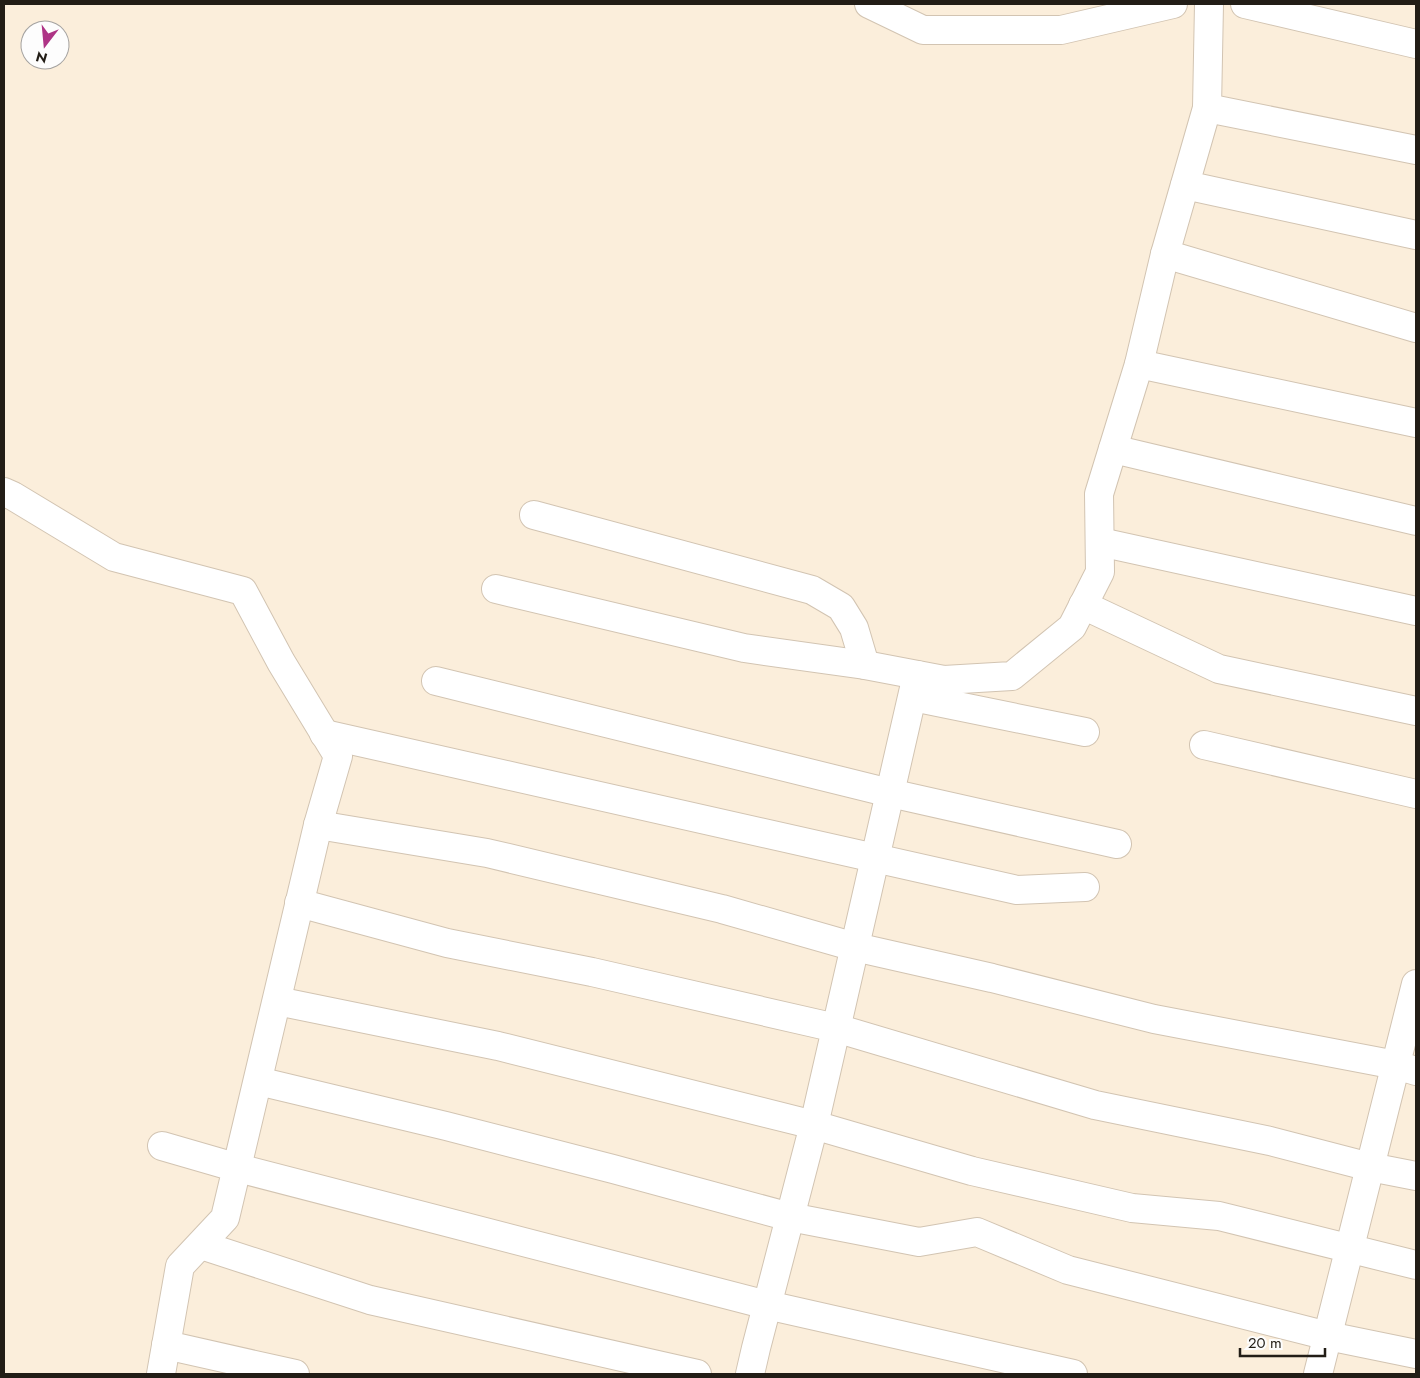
<svg xmlns="http://www.w3.org/2000/svg" width="1420" height="1378" viewBox="0 0 1420 1378" font-family="Jost,sans-serif">
<rect width="100%" height="100%" fill="#fbeedb"/>
<g fill="none" stroke-linecap="round" stroke-linejoin="round">
<g stroke="#d2c4b2" stroke-width="30">
<g id="street">
<path d="M1245,4L1416,44"/>
<path d="M1207,108L1416,150"/>
<path d="M1185,185L1416,235"/>
<path d="M1165,254L1416,328"/>
<path d="M1139,364L1416,423"/>
<path d="M1113,449L1416,521"/>
<path d="M4,492L13,496L114,557L243,591L281,662L338,756L318,825L225,1218L180,1266L161,1374"/>
<path d="M534,515L812,590L841,607L854,628L865,665"/>
<path d="M1100,542L1416,611"/>
<path d="M496,589L744,648L865,665L944,680L1012,676L1072,627L1100,572L1099,494L1139,364L1165,254L1207,108L1209,4"/>
<path d="M1083,605L1219,669L1416,711"/>
<path d="M436,681L890,793L1117,844"/>
<path d="M913,697L1085,732"/>
<path d="M324,734L1017,890L1085,887"/>
<path d="M1204,745L1416,794"/>
<path d="M318,825L487,853L722,909L855,947L992,978L1154,1019L1396,1065L1416,1071"/>
<path d="M299,903L447,943L592,972L836,1028L1095,1105L1270,1141L1370,1167L1416,1176"/>
<path d="M277,1001L498,1046L814,1125L972,1171L1132,1208L1219,1216L1416,1265"/>
<path d="M258,1081L446,1126L613,1169L790,1217L919,1242L977,1232L1068,1270L1328,1336L1416,1354"/>
<path d="M162,1146L238,1168L767,1305L1073,1374"/>
<path d="M201,1245L370,1300L697,1374"/>
<path d="M166,1345L295,1374"/>
<path d="M750,1374L756,1348L814,1125L917,675"/>
<path d="M1318,1374L1416,984"/>
</g>
</g>
<g stroke="#d2c4b2" stroke-width="30">
<path id="secondary" d="M869,4L923,30H1061L1173,4"/>
</g>
<use href="#street" stroke="#fff" stroke-width="28"/>
<use href="#secondary" stroke="#fff" stroke-width="28"/>
</g>
<rect width="1420" height="1378" fill="none" stroke="#221d16" stroke-width="10"/>
<g transform="translate(45 45) rotate(196)"><circle r="24" fill="#fdfdfd" stroke="#a5a3a1"/>
<path d="M0-4L9 19L0 12L-9 19Z" fill="#ae3486"/>
<text y="-8" font-size="14" font-weight="bold" text-anchor="middle" fill="#221d16">N</text>
</g>
<path d="M1240 1348v8h85v-8" fill="none" stroke="#221d16" stroke-width="2.5"/>
<text x="1248" y="1348" font-size="15" fill="#221d16" stroke="#fdfdfd" stroke-width="4" paint-order="stroke">20 m</text>
</svg>
